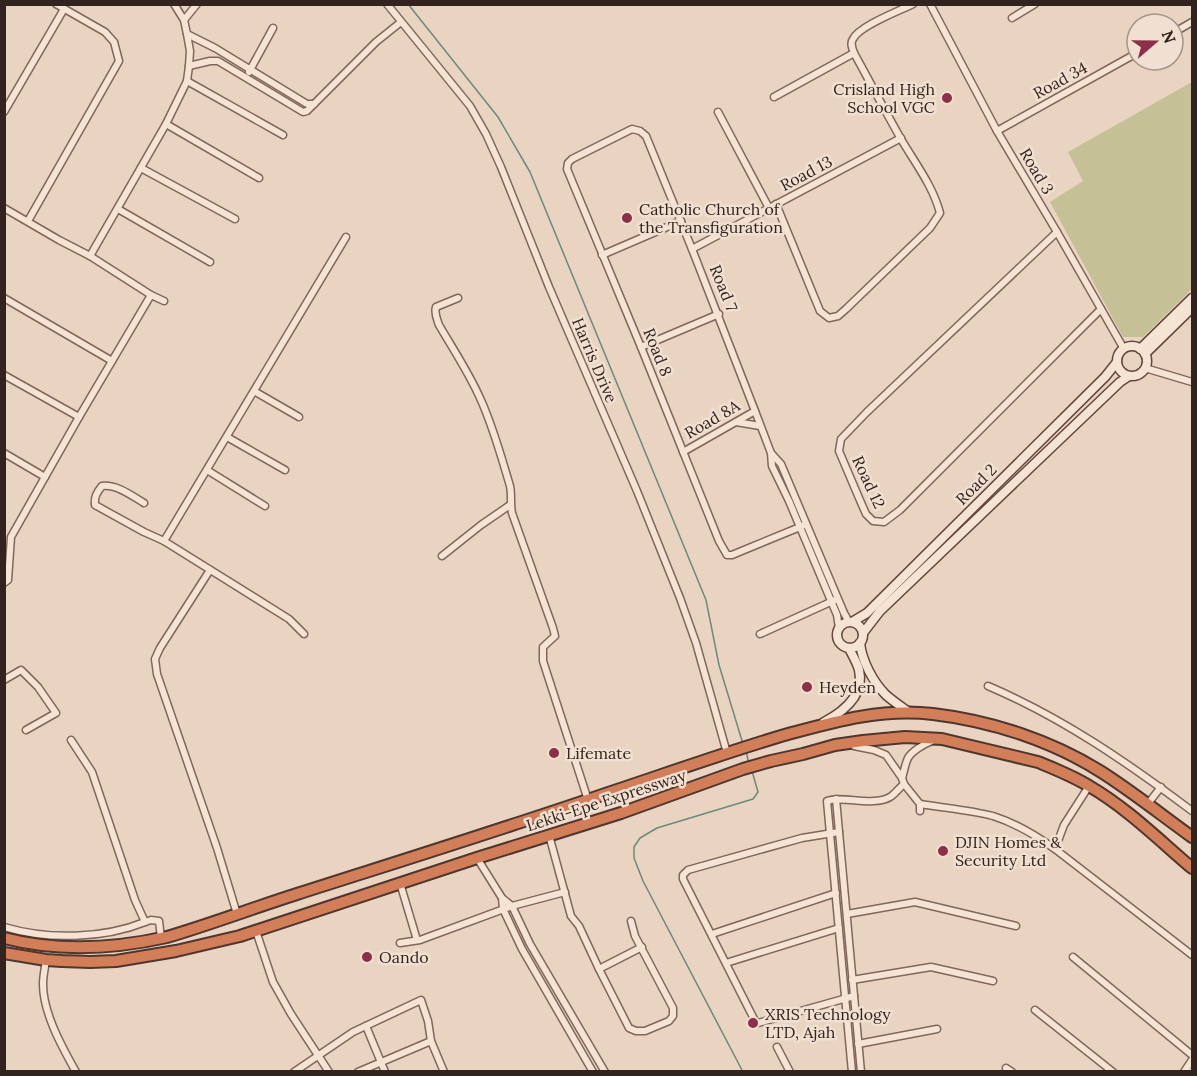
<svg xmlns="http://www.w3.org/2000/svg" width="1197" height="1076" viewBox="0 0 1197 1076" font-family="Lora,serif">
<rect width="100%" height="100%" fill="#e9d4c2"/>
<path fill="#c6c097" d="M1192,82V289L1143,337H1123L1050,202L1083,181L1068,152Z"/>
<g fill="none" stroke-linecap="round" stroke-linejoin="round">
<g stroke="#6c897b" stroke-width="1.5">
<path d="M408,4L498,117L530,172L706,600L719,665L743,744"/>
<path d="M746,751L749,764"/>
<path d="M743,1072L643,881L634,858V847L640,838L657,828L753,799L758,792L752,771"/>
</g>
<g stroke="#81665b" stroke-width="9">
<g id="street">
<path d="M387,4L470,106L486,134L501,167L549,287L637,491L680,598L696,643L727,753"/>
<path d="M930,4L997,131L1057,232L1124,349"/>
<path d="M1012,18L1035,4"/>
<path d="M184,20L197,4"/>
<path d="M1173,33L1192,22"/>
<path d="M187,34L215,48L307,104H314"/>
<path d="M189,66L210,61H218L303,112L307,111L376,42L401,22"/>
<path d="M249,72L273,28"/>
<path d="M187,81L283,135"/>
<path d="M774,97L854,53"/>
<path d="M4,112L64,9"/>
<path d="M718,112L769,208"/>
<path d="M166,124L259,178"/>
<path d="M997,131L1137,53"/>
<path d="M141,168L235,219"/>
<path d="M776,204L820,311L829,318L838,316L846,309L930,228L940,213C933,186 915,163 901,139C885,111 870,82 854,53C852,48 850,43 853,39C859,26 899,11 913,4"/>
<path d="M4,208L59,240L90,256L151,295L164,301"/>
<path d="M118,209L210,262"/>
<path d="M28,221L119,61L114,42L105,32L56,4"/>
<path d="M1057,232L867,412L841,439L839,451L859,498L866,514L873,521L884,522L900,510L1101,309"/>
<path d="M692,249L901,138"/>
<path d="M602,255L681,221"/>
<path d="M90,256L166,124L187,81L189,66L190,51L187,34L184,20L174,4"/>
<path d="M4,298L112,361"/>
<path d="M458,298L436,307C434,314 437,319 439,325C453,349 469,373 480,398C493,426 501,456 510,486C512,495 510,504 512,513L553,628L555,636L543,647V661L588,800"/>
<path d="M641,347L719,314"/>
<path d="M1145,368L1192,382"/>
<path d="M4,375L79,417"/>
<path d="M254,391L299,417"/>
<path d="M736,422L760,426"/>
<path d="M227,437L285,470"/>
<path d="M683,452L755,411"/>
<path d="M4,453L45,477"/>
<path d="M771,453L781,464L844,613L849,622"/>
<path d="M207,470L265,506"/>
<path d="M144,503C132,496 117,484 102,486C97,492 94,497 95,505L144,532L164,541L289,619L304,634"/>
<path d="M806,524L800,527L744,550L732,555H727L719,541L641,347L567,169L568,163L572,159L632,129L640,131L646,136L692,249L755,411L771,453L772,466L789,501L837,615L839,628"/>
<path d="M164,541L346,237"/>
<path d="M442,556L481,525L510,505"/>
<path d="M210,570L160,648L155,659L157,674L217,848L237,914"/>
<path d="M4,583L8,580L11,537L79,417L151,295"/>
<path d="M760,634L835,600"/>
<path d="M4,680L21,670L38,687L56,713L26,730"/>
<path d="M988,686C1063,718 1128,763 1192,811"/>
<path d="M71,740L92,772L135,900L145,922L151,920L159,921L161,938"/>
<path d="M854,746L874,750L886,755L902,778L904,784L920,804V811"/>
<path d="M902,778C904,772 905,764 908,758C912,751 924,744 932,741"/>
<path d="M1089,786L1064,825L1055,849L1192,955"/>
<path d="M836,799L861,1072"/>
<path d="M920,804C944,808 970,810 993,816C1015,823 1037,836 1055,849"/>
<path d="M1147,805L1161,787"/>
<path d="M839,832L802,838L688,870L683,875V879L755,1021L758,1023L854,996"/>
<path d="M549,835L571,916L579,926L599,969L629,1028L636,1031H645L669,1021L673,1016V1008L635,936L631,921"/>
<path d="M477,858L502,898L512,906L530,944L605,1072"/>
<path d="M400,883L417,940"/>
<path d="M502,898L503,909L522,949L593,1072"/>
<path d="M847,914L915,902L1016,926"/>
<path d="M4,927C48,940 103,939 145,922"/>
<path d="M256,931L273,982L291,1014L329,1072"/>
<path d="M712,934L836,893"/>
<path d="M400,943L420,940L512,906L565,892"/>
<path d="M1073,957L1192,1055"/>
<path d="M46,960C45,968 43,976 43,984C43,1013 62,1047 76,1072"/>
<path d="M726,963L839,928"/>
<path d="M599,969L642,947"/>
<path d="M852,980L931,967L993,981"/>
<path d="M1035,1010L1113,1072"/>
<path d="M366,1026L385,1072"/>
<path d="M858,1044L937,1029"/>
<path d="M777,1047L790,1072"/>
<path d="M1006,1068L1012,1072"/>
<path d="M294,1072L353,1032L421,1000L428,1021L431,1041L444,1072"/>
<path d="M358,1072L431,1041"/>
<path d="M852,1072L827,801C842,795 873,807 890,797C895,794 899,788 904,784"/>
<path d="M1184,1072L1192,1060"/>
<path d="M1192,1072V1071"/>
</g>
</g>
<g stroke="#63473e" stroke-width="11">
<g id="secondary">
<circle cx="1132" cy="361" r="15"/>
<path d="M1140,349L1192,298"/>
<path d="M1145,354L1192,308"/>
<path d="M852,622L867,613L1105,377L1117,362"/>
<circle cx="850" cy="635" r="13"/>
<path d="M863,633L880,611L1120,382L1129,376"/>
<path d="M860,643C862,661 873,682 886,695C894,702 902,707 910,713"/>
<path d="M824,722C843,712 865,696 859,670C857,662 852,655 849,648"/>
</g>
</g>
<g stroke="#4f362f" stroke-width="14">
<g id="highway">
<path d="M4,938C58,952 113,949 167,937C211,924 253,908 297,894C400,861 503,829 605,794C666,774 726,752 788,734C836,721 882,708 933,714C992,721 1053,741 1103,773C1134,793 1163,816 1192,837"/>
<path d="M4,953L46,960L62,961L90,962L116,961L176,951L240,936L477,858L621,813L743,769L771,761L803,754L835,745L863,741L905,737L942,739L1038,762C1055,769 1073,776 1089,786C1127,808 1159,840 1192,868"/>
</g>
</g>
<use href="#street" stroke="#f5e3d4" stroke-width="6"/>
<use href="#secondary" stroke="#f5e3d4" stroke-width="8"/>
<use href="#highway" stroke="#d27f59" stroke-width="10"/>
</g>
<g fill="#8b3048" stroke="#f1e0d1" stroke-width="2">
<circle cx="947" cy="98" r="6"/>
<circle cx="627" cy="218" r="6"/>
<circle cx="807" cy="687" r="6"/>
<circle cx="554" cy="753" r="6"/>
<circle cx="943" cy="851" r="6"/>
<circle cx="367" cy="957" r="6"/>
<circle cx="753" cy="1023" r="6"/>
</g>
<g text-anchor="middle" stroke-width="5" stroke-linejoin="round" paint-order="stroke">
<g font-size="16" fill="#32231e" stroke="#f1e0d1">
<text transform="translate(1060 80) rotate(-29)" y="6">Road 34</text>
<text transform="translate(1037 171) rotate(59)" y="6">Road 3</text>
<text transform="translate(806 173) rotate(-28)" y="6">Road 13</text>
<text transform="translate(724 288) rotate(68)" y="6">Road 7</text>
<text transform="translate(658 352) rotate(68)" y="6">Road 8</text>
<text transform="translate(595 360) rotate(67)" y="6">Harris Drive</text>
<text transform="translate(712 419) rotate(-30)" y="6">Road 8A</text>
<text transform="translate(869 482) rotate(65)" y="6">Road 12</text>
<text transform="translate(976 484) rotate(-45)" y="6">Road 2</text>
<text transform="translate(606 800) rotate(-18)" y="6">Lekki-Epe Expressway</text>
</g>
<g font-size="16" fill="#32231e" stroke="#f1e0d1" text-anchor="start">
<text x="935" y="95" text-anchor="end">Crisland High<tspan x="935" dy="18">School VGC</tspan></text>
<text x="639" y="215">Catholic Church of<tspan x="639" dy="18">the Transfiguration</tspan></text>
<text x="819" y="693">Heyden</text>
<text x="566" y="759">Lifemate</text>
<text x="955" y="848">DJIN Homes &amp;<tspan x="955" dy="18">Security Ltd</tspan></text>
<text x="379" y="963">Oando</text>
<text x="765" y="1020">XRIS Technology<tspan x="765" dy="18">LTD, Ajah</tspan></text>
</g>
</g>
<rect width="1197" height="1076" fill="none" stroke="#32231e" stroke-width="12"/>
<g transform="translate(1155 42) rotate(70)"><circle r="28" fill="#f1e0d1" stroke="#a59489" stroke-width="1.5"/>
<path d="M0-4.5L10 22L0 15L-10 22Z" fill="#8b3048"/>
<text y="-9" font-size="16" font-weight="bold" text-anchor="middle" fill="#32231e">N</text>
</g>
</svg>
